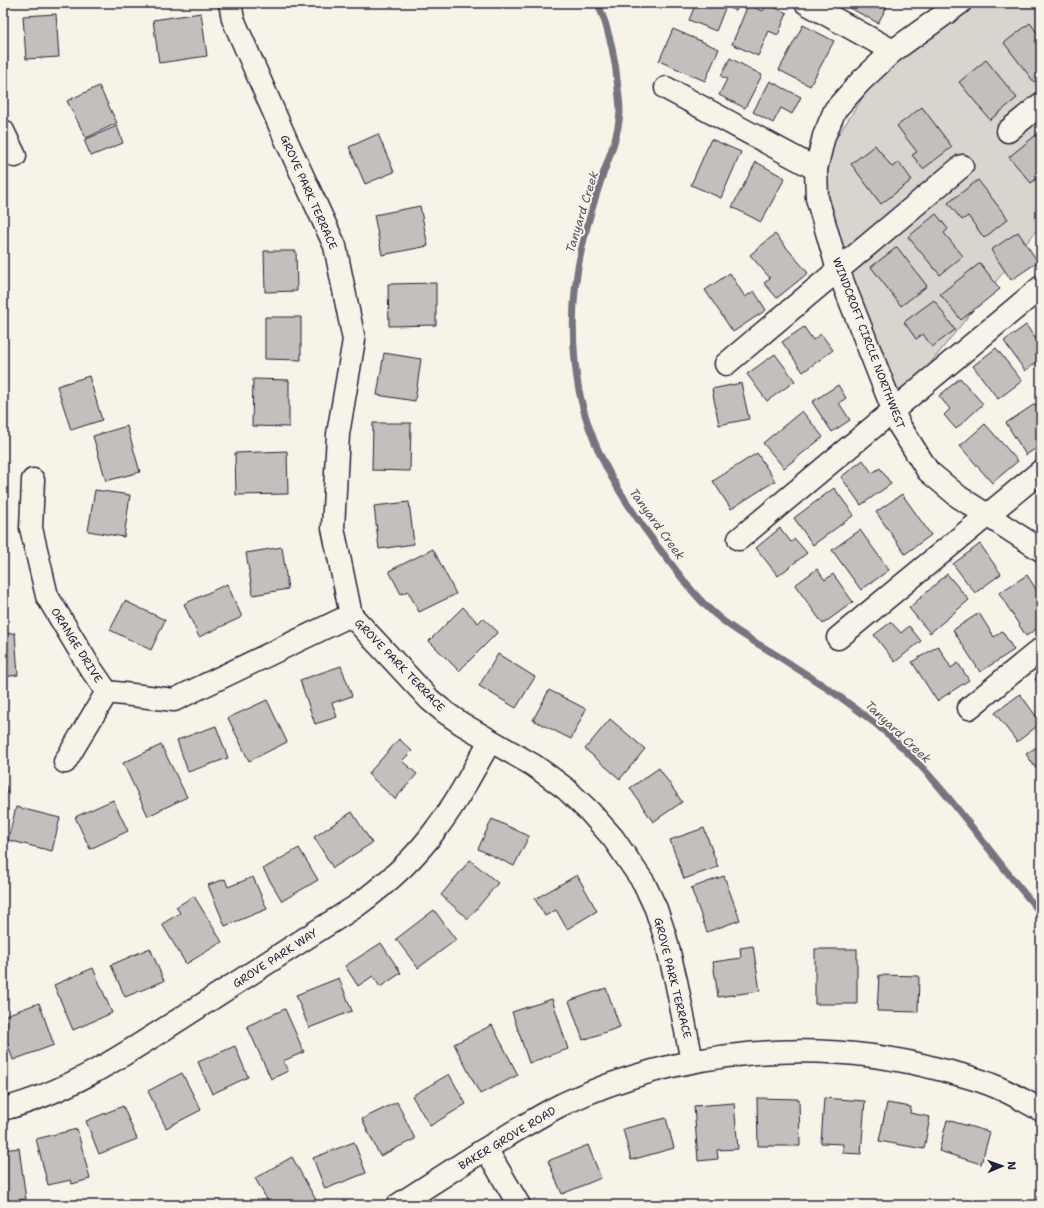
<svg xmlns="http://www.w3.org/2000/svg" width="1044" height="1208" viewBox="0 0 1044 1208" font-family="'Shantell Sans',sans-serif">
<rect width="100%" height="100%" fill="#f7f3e8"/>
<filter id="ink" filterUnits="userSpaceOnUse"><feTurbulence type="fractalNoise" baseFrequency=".025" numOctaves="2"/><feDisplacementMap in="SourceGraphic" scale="8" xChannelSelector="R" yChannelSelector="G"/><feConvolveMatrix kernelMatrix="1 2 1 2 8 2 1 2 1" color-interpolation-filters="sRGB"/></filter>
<g filter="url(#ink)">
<path fill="#d8d5cf" stroke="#7d7c85" d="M962,3H1041V225L893,410L816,169L893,51Z"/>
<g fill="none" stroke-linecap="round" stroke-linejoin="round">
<path stroke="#76747f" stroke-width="7" d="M598,3C609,30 616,60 618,89C619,97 620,104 620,112C618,139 607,161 599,186C594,202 589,218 585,235C574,276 571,319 575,362C581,437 620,498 665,556C681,577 696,598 716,615C735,632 759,644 781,658C823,685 865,712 902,747C954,797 993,859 1041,913"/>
</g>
<g fill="#c2bfbd" stroke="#22223b">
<path d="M696,3H740L736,11L726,6L716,31L689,20Z"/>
<path d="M853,3H889L878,23L850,8Z"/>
<path d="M766,4L787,13L778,35L769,31L758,56L732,44L748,5L763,11Z"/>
<path d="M201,13L207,56L159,63L153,20Z"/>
<path d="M56,14L59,57L26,59L23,16Z"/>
<path d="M1030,23L1041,38V77L1034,82L1004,43Z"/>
<path d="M803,25L834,41L810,86L779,70Z"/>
<path d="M673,29L719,49L705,81L659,61Z"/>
<path d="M730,58L762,75L745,108L719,95L727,79L721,76Z"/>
<path d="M986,60L1017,98L990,120L959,82Z"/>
<path d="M770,81L801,97L792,114L781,108L773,123L753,112Z"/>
<path d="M99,86L117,123L86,138L67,101Z"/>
<path d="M922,107L952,147L923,169L912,155L917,152L897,126Z"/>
<path d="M117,126L123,143L91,156L84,140Z"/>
<path d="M1041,131V175L1031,183L1009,157Z"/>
<path d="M378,134L394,172L365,184L349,147Z"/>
<path d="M711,139L741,152L721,198L691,185Z"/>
<path d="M875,145L892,167L899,162L912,180L881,204L851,164Z"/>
<path d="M756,162L785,178L761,222L732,207Z"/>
<path d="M978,180L1008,219L984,238L968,216L962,220L948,203Z"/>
<path d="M420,206L428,246L382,255L374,215Z"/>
<path d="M936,214L948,229L944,233L963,256L940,275L908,237Z"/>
<path d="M1018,232L1038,262L1011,280L991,250Z"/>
<path d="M775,234L808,273L777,298L764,283L770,278L750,255Z"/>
<path d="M897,247L927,286L901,306L871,267Z"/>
<path d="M264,251H296L297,291L265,292Z"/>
<path d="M980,263L1000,289L961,320L940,294Z"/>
<path d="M730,273L745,297L754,291L766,310L733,332L705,290Z"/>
<path d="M436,283V325L389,326L388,284Z"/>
<path d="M934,300L955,330L932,347L923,334L916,339L904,322Z"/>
<path d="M265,317H301V360L265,359Z"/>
<path d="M1026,325L1035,338L1041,333V359L1025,371L1004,341Z"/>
<path d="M804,327L813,340L821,334L833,350L803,372L782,342Z"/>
<path d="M996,348L1022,381L998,399L973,366Z"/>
<path d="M384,353L421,359L415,401L377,395Z"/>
<path d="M775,354L795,381L767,401L747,374Z"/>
<path d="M89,376L102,420L71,430L57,386Z"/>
<path d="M960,378L983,404L956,429L944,415L950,409L939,396Z"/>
<path d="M253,379L289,380V427L252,426Z"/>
<path d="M741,383L749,419L719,425L712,389Z"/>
<path d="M838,385L846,398L839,403L850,420L832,432L812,402Z"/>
<path d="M1035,404L1041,413V420L1039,422L1041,425V445L1026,455L1006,423Z"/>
<path d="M802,411L823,437L784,468L763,443Z"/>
<path d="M373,423H411L410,471L372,470Z"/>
<path d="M985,424L1018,461L992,483L960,446Z"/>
<path d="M127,426L140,472L106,481L93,436Z"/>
<path d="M287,451L288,494L236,495L235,453Z"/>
<path d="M757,453L775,481L731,509L713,481Z"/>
<path d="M863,460L872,473L880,468L891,484L861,505L841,477Z"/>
<path d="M834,488L854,515L813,545L794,518Z"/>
<path d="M95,490L130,495L124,537L88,531Z"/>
<path d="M902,494L931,535L905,554L876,512Z"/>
<path d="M409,502L414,544L379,549L374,506Z"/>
<path d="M780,528L791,542L795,539L807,553L778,576L756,548Z"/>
<path d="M860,530L889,570L861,590L832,550Z"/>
<path d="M980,544L1001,574L975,593L953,564Z"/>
<path d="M282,547L288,589L253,595L246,553Z"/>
<path d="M433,549L456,594L419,612L408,591L401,594L389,571Z"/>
<path d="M817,569L825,580L833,574L853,602L823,624L795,585Z"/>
<path d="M947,574L969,600L930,633L909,608Z"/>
<path d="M1027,575L1041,597V626L1026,636L999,593Z"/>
<path d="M227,584L242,617L199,637L184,604Z"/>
<path d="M125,601L165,620L151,650L110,630Z"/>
<path d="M463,607L478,623L483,618L498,632L459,671L429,641Z"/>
<path d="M979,613L994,637L1002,631L1014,650L980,672L953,630Z"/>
<path d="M891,622L901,633L909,626L921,641L895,662L874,635Z"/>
<path d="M15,633L18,675L3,677V634Z"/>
<path d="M938,646L951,668L958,663L969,680L937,701L912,662Z"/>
<path d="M498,654L535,677L516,708L479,686Z"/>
<path d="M341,666L352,696L332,703L337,717L315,724L300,680Z"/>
<path d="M1041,675V689L1035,679Z"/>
<path d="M549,690L586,709L571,739L533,720Z"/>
<path d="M1020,694L1041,723L1017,742L995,713Z"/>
<path d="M267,700L287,742L249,761L228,718Z"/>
<path d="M610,719L645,749L620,779L585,749Z"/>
<path d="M216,726L228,758L188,772L177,740Z"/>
<path d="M399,739L412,751L402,761L417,774L395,799L368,774Z"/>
<path d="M1041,744V776L1026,754Z"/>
<path d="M161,745L187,797L148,816L123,763Z"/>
<path d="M659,768L682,802L653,822L630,788Z"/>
<path d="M3,778L8,792L3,794Z"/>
<path d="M113,800L128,831L90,849L75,817Z"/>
<path d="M16,807L60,818L52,851L8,840Z"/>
<path d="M352,812L372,843L333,868L314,837Z"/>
<path d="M492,819L529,836L514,866L478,849Z"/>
<path d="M704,828L718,867L684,879L670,840Z"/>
<path d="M299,848L318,880L282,901L263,869Z"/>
<path d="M470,860L498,883L468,919L441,895Z"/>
<path d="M577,875L597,911L567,929L556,910L545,916L535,899Z"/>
<path d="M724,876L740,920L707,932L691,888Z"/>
<path d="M253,877L267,909L225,926L208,885L225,879L228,887Z"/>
<path d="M194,896L222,942L186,964L162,924L180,913L176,907Z"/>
<path d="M434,910L456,940L418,968L396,939Z"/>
<path d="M381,943L401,973L380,987L373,976L358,986L345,966Z"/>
<path d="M753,946L760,991L718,997L713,962L741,958L740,948Z"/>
<path d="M150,948L164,981L125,997L111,965Z"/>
<rect x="815" y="949" width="42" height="55"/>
<path d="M93,968L112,1013L73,1030L54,985Z"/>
<path d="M879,975L919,976L918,1012L877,1011Z"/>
<path d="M339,978L352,1011L309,1028L296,995Z"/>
<path d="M606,988L620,1027L583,1040L569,1001Z"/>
<path d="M552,999L568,1049L529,1063L512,1012Z"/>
<path d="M39,1003L54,1045L13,1060L3,1030V1016Z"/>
<path d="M285,1009L304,1052L283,1061L288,1071L271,1079L247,1026Z"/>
<path d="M492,1025L518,1075L480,1094L454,1044Z"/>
<path d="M235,1046L248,1077L212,1094L198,1062Z"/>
<path d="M182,1073L201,1110L166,1128L148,1091Z"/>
<path d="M449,1074L466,1104L430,1126L412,1096Z"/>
<path d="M757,1098L799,1099L800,1146H758Z"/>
<path d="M824,1098L865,1101L861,1154L843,1153V1144L821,1143Z"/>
<path d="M397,1102L415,1139L380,1156L362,1119Z"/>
<path d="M734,1103L738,1149L717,1150L718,1159L698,1161L694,1106Z"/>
<path d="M887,1103L911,1107L910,1113L930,1117L924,1149L879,1141Z"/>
<path d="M123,1106L137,1139L99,1154L86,1121Z"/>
<path d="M666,1118L674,1148L631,1160L623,1129Z"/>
<path d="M947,1120L990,1132L981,1164L939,1151Z"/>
<path d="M77,1129L90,1179L72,1184L71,1180L48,1185L36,1139Z"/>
<path d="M354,1142L366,1173L325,1189L313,1158Z"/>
<path d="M588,1145L601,1178L562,1194L548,1161Z"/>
<path d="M19,1148L26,1199L3,1202V1150Z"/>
<path d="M292,1157L316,1200L307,1205H270L255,1178Z"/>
</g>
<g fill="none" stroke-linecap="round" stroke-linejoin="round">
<g stroke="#22223b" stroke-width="25">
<g id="minor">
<path d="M230,3L233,19L287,142L335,246L354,340L338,434L333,528L351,615L430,700L446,713L462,724L533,765L550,777L566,789L590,812L613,838L644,883L656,909L665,936L676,981L692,1061"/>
<path d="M806,3L893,51"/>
<path d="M960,3L893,51L861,81L835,110L824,136L816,169L817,198L838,270L899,425L928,471L959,497L1041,550"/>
<path d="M666,88L816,169"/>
<path d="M3,131L15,156"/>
<path d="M1008,131L1041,104"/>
<path d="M726,364L962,166"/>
<path d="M33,480L31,528L47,596L89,666L107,692L174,700L351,615"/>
<path d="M739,539L1041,287"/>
<path d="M838,638L1041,471"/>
<path d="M969,708L1041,649"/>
<path d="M65,762L107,692"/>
<path d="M3,1109C73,1091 133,1049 194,1010C247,976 301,941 355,907C385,885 414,860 436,829C457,802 473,771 490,741"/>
<path d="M486,1149L519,1205"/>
<path d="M398,1205C426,1187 454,1169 482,1151C509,1135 535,1118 563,1104C680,1049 817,1036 942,1070C962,1075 983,1080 1001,1089C1015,1095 1028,1103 1041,1110"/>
</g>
</g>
<use href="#minor" stroke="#f7f3e8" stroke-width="22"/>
</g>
</g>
<g text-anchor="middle" stroke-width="4" stroke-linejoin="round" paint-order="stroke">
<g font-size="11" fill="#22223b" stroke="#f7f3e8">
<text transform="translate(309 192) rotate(66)" y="4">GROVE PARK TERRACE</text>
<text transform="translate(869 343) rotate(69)" y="4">WINDCROFT CIRCLE NORTHWEST</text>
<text transform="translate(77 645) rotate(58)" y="4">ORANGE DRIVE</text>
<text transform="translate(400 665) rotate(46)" y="4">GROVE PARK TERRACE</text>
<text transform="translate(275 958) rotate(-33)" y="4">GROVE PARK WAY</text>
<text transform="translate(673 978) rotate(76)" y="4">GROVE PARK TERRACE</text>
<text transform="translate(507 1138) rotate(-31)" y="4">BAKER GROVE ROAD</text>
</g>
<g font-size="12" font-style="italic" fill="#535263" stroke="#f7f3e8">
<text transform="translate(582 212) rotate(-73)" y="4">Tanyard Creek</text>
<text transform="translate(657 524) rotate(54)" y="4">Tanyard Creek</text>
<text transform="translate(898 732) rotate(43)" y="4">Tanyard Creek</text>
</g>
</g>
<rect width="1044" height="1208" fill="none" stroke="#f7f3e8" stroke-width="16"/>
<rect x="8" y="8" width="1028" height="1192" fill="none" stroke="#22223b" stroke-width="1.5" filter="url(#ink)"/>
<g transform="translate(1002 1166) rotate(88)" stroke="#f7f3e8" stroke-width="3" paint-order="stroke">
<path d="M0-3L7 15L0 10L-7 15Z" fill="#22223b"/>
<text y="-6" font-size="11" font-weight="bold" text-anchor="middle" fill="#22223b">N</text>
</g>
</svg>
